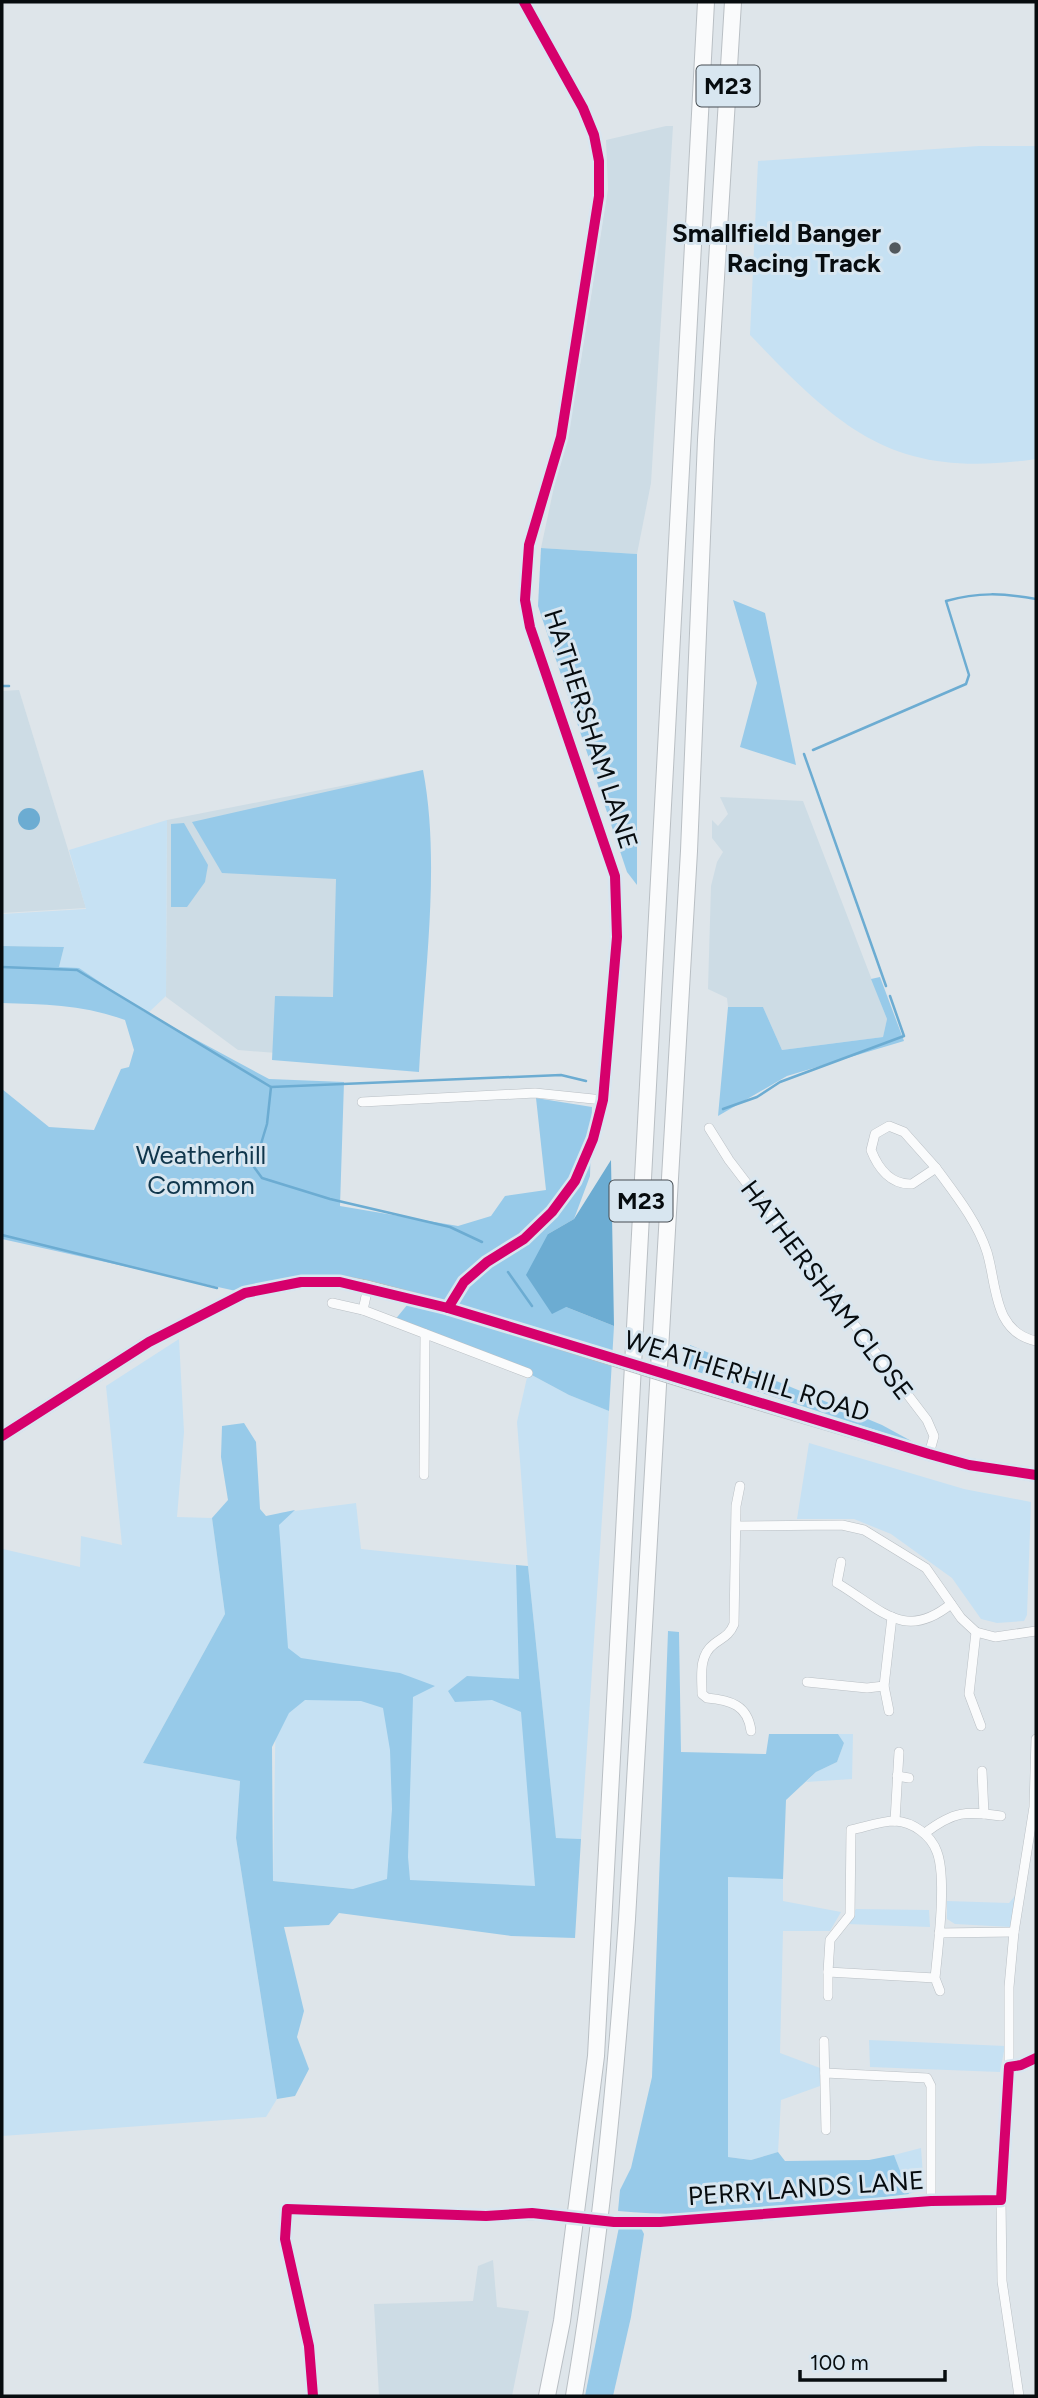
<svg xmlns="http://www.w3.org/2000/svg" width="1038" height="2398" viewBox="0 0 1038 2398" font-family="Figtree,sans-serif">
<rect width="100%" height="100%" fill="#dee5ea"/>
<g fill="#cddce5">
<path d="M666,126H673L651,483L637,554L541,548L581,360L608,189L606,140Z"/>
<path d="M19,690L86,908L2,913V691Z"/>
<path d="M423,770L419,1064L238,1050L166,997L167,820Z"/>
<path d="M720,797L803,801L887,1019L883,1037L782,1050L763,1007H728L727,998L708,989L711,886L717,862L723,852L712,838V820L718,826L728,814Z"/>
<path d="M493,2260L497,2307L529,2311L512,2396H379L374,2304L473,2301L478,2266Z"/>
</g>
<g fill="#c6e1f3">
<path d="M979,146H1036V459C894,480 842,431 750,335L758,161Z"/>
<path d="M167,820L166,996L148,1013L77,970L59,967L64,947L2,946V914L86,909L69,850Z"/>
<path d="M179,1339L184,1432L177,1517L212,1518L225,1614L143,1763L240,1781L236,1838L277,2099L266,2117L2,2136V1525L3,1549L80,1567L81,1536L122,1545L106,1386Z"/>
<path d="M528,1373L569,1395L609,1411L581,1839L556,1838L528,1566L517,1422Z"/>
<path d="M809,1443L964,1489L1031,1502L1027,1615L1024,1621L997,1623L981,1619L952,1578L891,1534L854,1519H797Z"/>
<path d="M356,1503L361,1549L516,1565L535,1886L354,1889L273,1881L279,1513Z"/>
<path d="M838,1734H853L852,1779L806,1782L816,1772L837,1762L844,1743Z"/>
<path d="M728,1876L783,1879V1901L841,1912L830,1931H783L780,2053L820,2068V2086L781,2100L778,2152L751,2160L728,2157L726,2142Z"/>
<path d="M1021,1889L1011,1927L955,1924L947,1919V1901L1009,1903Z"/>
<path d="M856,1909L929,1910L930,1927L847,1924Z"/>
<path d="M869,2040L1005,2046L1000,2072L870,2067Z"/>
<path d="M921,2148L924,2189L909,2194L894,2155Z"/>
</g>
<g fill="#97cae9" fill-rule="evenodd">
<path d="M541,548L637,554V885L627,872L538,606Z"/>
<path d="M733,600L765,613L796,765L740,747L757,683Z"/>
<path d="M423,770C441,864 424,976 419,1072L272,1060L275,996L333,997L336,879L222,873L192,822Z"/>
<path d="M184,823L208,865L205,882L187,907H171V824Z"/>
<path d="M2,946L64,947L59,967L79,968L143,1011L269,1079L344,1082L340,1206L458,1226L491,1216L505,1196L546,1190L536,1098L592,1107L590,1176L574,1219L548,1234L566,1307L614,1326L609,1411L569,1395L528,1373L394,1321L412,1299L340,1282L245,1293L2,1239V1089L49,1127L94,1130L121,1069L129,1067L134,1050L125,1020C85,1005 44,1004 2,1003Z"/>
<path d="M880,977L904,1041L787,1076L718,1116L728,1007H763L782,1050L883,1037L887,1019L871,979Z"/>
<path d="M690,1345L882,1425L915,1443L689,1369Z"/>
<path d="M244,1423L256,1442L260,1509L266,1516L295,1510L279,1525L288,1648L301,1658L400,1673L435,1686L413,1697L408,1857L410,1880L535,1886L521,1712L492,1700L455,1702L448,1691L467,1676L519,1679L516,1565L528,1566L556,1838L581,1839L575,1938L511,1936L339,1913L329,1925L284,1927L304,2011L297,2037L309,2069L295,2096L277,2099L236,1838L240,1781L143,1763L225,1614L212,1518L228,1500L221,1457L222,1426ZM305,1700L361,1701L383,1708L390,1750L392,1809L387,1879L353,1889L273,1881L272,1747L289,1713Z"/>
<path d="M668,1631L679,1632L681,1752L766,1754L769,1734H838L844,1743L837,1762L816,1772L786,1800L783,1879L728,1877V2157L751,2160L778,2152L785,2161L869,2160L894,2155L909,2194C814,2206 713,2220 618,2211L620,2190L631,2168L652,2077Z"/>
<path d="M619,2227L641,2228L644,2234L631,2317L613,2396H585Z"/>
</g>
<g fill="#6cacd2">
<circle cx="29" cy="819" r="11"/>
<path d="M611,1160L614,1326L566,1307L552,1314L526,1275L548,1234L574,1219Z"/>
</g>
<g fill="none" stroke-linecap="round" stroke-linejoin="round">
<g stroke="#6cacd2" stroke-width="2.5">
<path d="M2,686H9"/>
<path d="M813,750L966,684L969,675L946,601C978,592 1004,593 1036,599"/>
<path d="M804,754L886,986"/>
<path d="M2,967L77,970L271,1087L561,1075L586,1081"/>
<path d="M271,1087L267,1124L254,1167L262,1178L330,1199L450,1227L482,1242"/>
<path d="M723,1109L757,1097L780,1082L904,1036L890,996"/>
<path d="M2,1235L217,1288"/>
<path d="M508,1272L532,1306"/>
</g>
<g stroke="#b9bfc4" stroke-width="10">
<g id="street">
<path d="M362,1102L535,1093L603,1100"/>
<path d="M889,1126L904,1132L936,1168L912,1184C891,1185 878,1168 871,1150L875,1134Z"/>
<path d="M709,1128L729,1160L927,1420L934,1436L929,1454"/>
<path d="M936,1168C955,1194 977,1221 987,1252C997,1285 993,1332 1036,1341"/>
<path d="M332,1303L363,1310L528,1373"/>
<path d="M448,1308L464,1282L487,1262L524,1239L552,1212L575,1181L593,1139L603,1100L617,937L615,876L530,627L525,600L529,545L561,437L599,196V161L594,135L583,108L524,2"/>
<path d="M363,1310L368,1287"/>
<path d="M424,1475L425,1334"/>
<path d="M740,1486L736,1506L734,1624C729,1636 723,1637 714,1644C698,1656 702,1677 702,1694L707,1698C730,1700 748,1705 751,1731"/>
<path d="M737,1526L842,1525L864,1530L926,1568L961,1618L976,1632L995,1637L1036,1631"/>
<path d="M841,1562L837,1583C881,1609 904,1642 951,1604"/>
<path d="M976,1632L969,1694L981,1726"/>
<path d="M807,1682L867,1688L884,1686"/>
<path d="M889,1711L884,1686L892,1617"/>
<path d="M982,1771L984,1814"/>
<path d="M897,1776L909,1778"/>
<path d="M895,1821L899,1752"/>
<path d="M925,1833C954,1811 965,1811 1001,1816"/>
<path d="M939,1933L1014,1932"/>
<path d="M935,1978L828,1972L830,1940L850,1915L851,1830C865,1827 881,1821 895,1821C913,1822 931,1835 937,1852C947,1878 938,1948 935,1978L940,1991"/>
<path d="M828,1996V1972"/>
<path d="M824,2041L826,2130"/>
<path d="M1009,2067L1021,2065L1036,2058"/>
<path d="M825,2073L927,2078L931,2086V2201"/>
<path d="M614,2222C744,2225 872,2200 1001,2200"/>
<path d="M313,2396L309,2346L285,2239L287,2209L486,2216L563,2215"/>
<path d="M1019,2396L1002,2281L1001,2200L1009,2062V1987L1014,1932L1034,1807L1036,1739"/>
</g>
</g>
<g stroke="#b9bfc4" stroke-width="14">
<g id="secondary">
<path d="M689,1383L929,1454L969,1465L1036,1475"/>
<path d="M2,1436L149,1342L245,1293L301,1282H340L368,1287L448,1308L599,1355"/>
</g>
</g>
<g stroke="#b9bfc4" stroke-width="18">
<g id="highway">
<path d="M547,2396L562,2321L596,2056L706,2"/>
<path d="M574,2396C601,2238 616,2079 627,1919L689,851L706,440L733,2"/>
</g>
</g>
<use href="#street" stroke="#fafbfc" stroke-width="9"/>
<use href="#secondary" stroke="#fafbfc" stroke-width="12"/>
<use href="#highway" stroke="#fafbfc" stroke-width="16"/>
<g stroke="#b9bfc4" stroke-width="14" stroke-linecap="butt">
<path id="secondary-bridge" d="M599,1355L689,1383"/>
</g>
<use href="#secondary-bridge" stroke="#fafbfc" stroke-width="12"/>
<g stroke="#d8e6f0" stroke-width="15">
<g id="cycleway">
<path d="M448,1308L464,1282L487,1262L524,1239L552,1212L575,1181L593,1139L603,1100L617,937L615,876L530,627L525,600L529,545L561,437L599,196V161L594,135L583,108L524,2"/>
<path d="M2,1436L149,1342L245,1293L301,1282H340L448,1308L929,1454L969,1465L1036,1475"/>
<path d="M313,2396L309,2346L285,2239L287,2209L486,2216L532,2213L614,2222H660L931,2201L1001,2200L1009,2067L1021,2065L1036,2058"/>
</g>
</g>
<use href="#cycleway" stroke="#d6006c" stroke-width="10"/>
</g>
<circle fill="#52585c" stroke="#d8e6f0" stroke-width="2.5" cx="895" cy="248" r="7"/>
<g text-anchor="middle" stroke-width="6" stroke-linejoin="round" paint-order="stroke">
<g fill="#d8e6f0" stroke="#464d52" stroke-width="2">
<rect x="696.5" y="65.5" width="63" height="41" rx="5"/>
<rect x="609.5" y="1180.5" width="63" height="41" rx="5"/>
</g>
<g font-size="24" font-weight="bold" fill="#070c0f">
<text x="728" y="94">M23</text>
<text x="641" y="1209">M23</text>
</g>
<g font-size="26" font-weight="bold" fill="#070c0f" stroke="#d8e6f0" text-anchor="end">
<text x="881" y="242">Smallfield Banger<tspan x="881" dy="30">Racing Track</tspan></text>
</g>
<g font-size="26" fill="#070c0f" stroke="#d8e6f0">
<text transform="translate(591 729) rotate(72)" y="9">HATHERSHAM LANE</text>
<text transform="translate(827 1290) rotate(53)" y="9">HATHERSHAM CLOSE</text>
<text transform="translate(747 1376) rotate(17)" y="9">WEATHERHILL ROAD</text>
<text transform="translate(806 2188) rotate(-4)" y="9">PERRYLANDS LANE</text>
</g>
<g font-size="26" fill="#10364c" stroke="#d8e6f0">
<text x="201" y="1164">Weatherhill<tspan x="201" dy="30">Common</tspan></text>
</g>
</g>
<rect width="1038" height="2398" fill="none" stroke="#070c0f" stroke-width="7"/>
<path d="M800 2370v10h145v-10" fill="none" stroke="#070c0f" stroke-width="3.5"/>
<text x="810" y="2370" font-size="21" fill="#070c0f" stroke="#d8e6f0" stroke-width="5" paint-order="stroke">100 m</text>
</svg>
